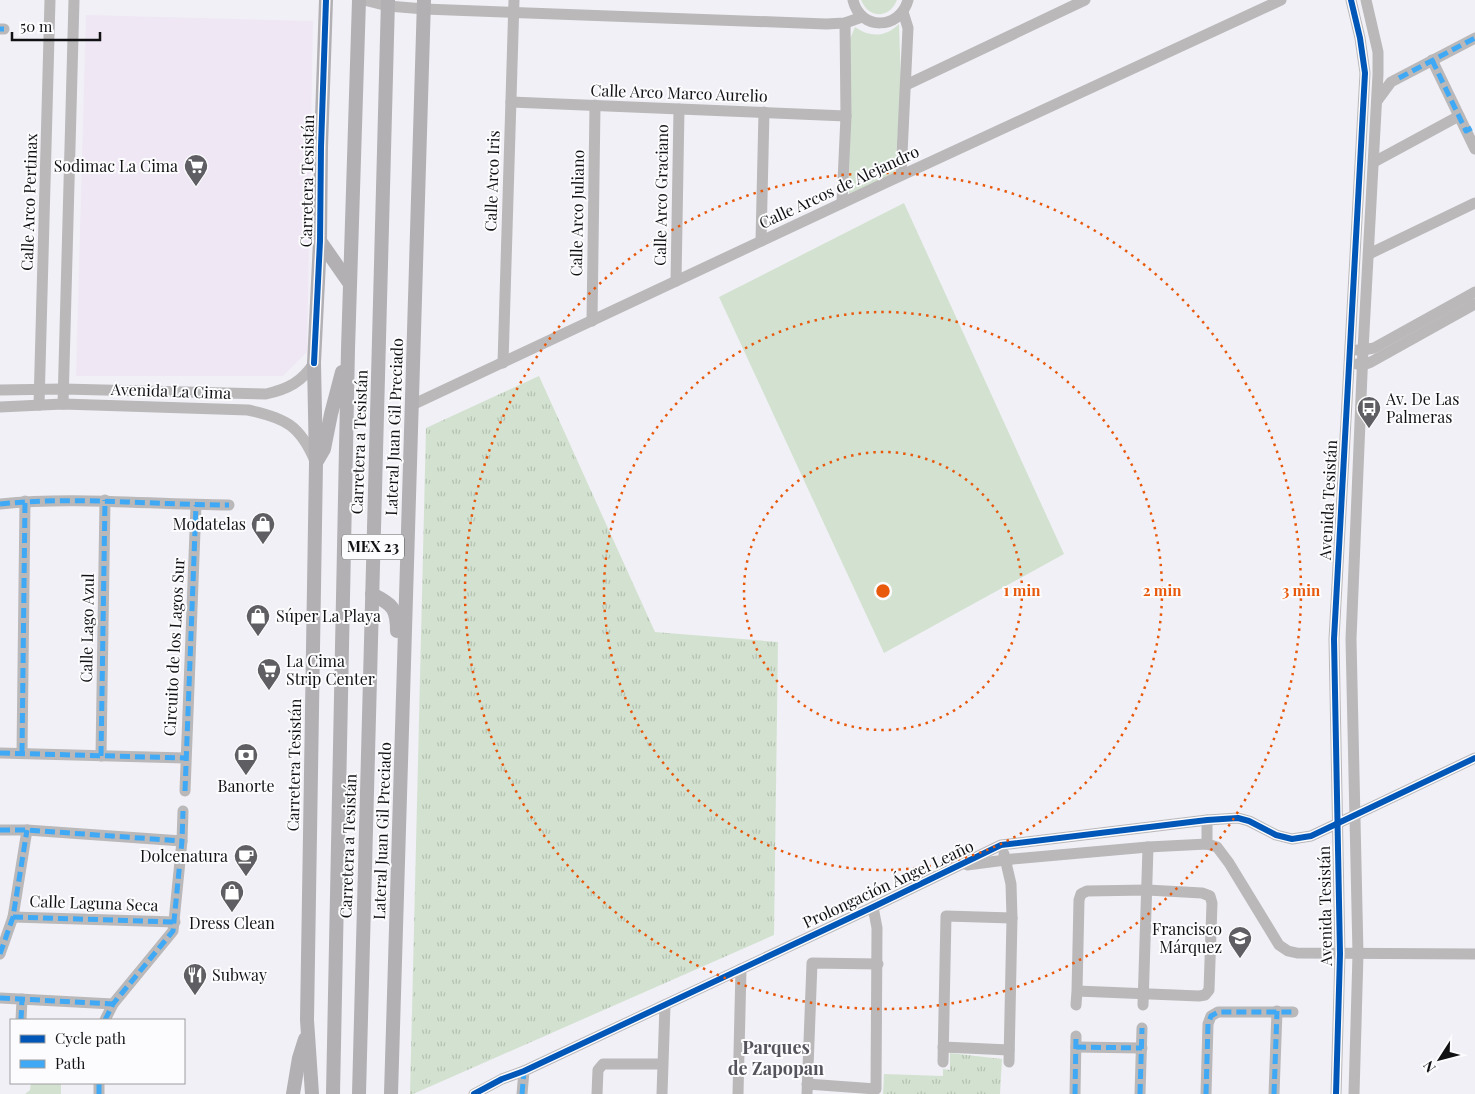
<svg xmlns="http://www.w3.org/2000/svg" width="1475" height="1094" viewBox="0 0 1475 1094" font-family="'Playfair Display',serif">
<defs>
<pattern id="grass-tufts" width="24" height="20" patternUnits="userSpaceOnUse" patternTransform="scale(1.25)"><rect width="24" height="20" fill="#d3e2d0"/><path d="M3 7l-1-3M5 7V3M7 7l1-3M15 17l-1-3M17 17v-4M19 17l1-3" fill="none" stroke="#b4c1b2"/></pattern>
</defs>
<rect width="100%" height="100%" fill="#f1f0f6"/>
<path fill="#efe7f4" d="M86,15L313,21L307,352L283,376H76Z"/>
<g fill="url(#grass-tufts)">
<path d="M539,376L655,632L778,642L774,935L413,1094H410L426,428Z"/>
<path d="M950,1053L1002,1059L1000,1094H883L884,1074L943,1076V1069L950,1070Z"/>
</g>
<g fill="#d3e2d0">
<path d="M861,0H897C889,19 869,19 861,0Z"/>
<path d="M899,24L901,86L895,173L849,194L850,39L855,27C870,38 886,37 899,24Z"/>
<path d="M904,203L1064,554L884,653L719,297Z"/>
<path d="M31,1083H61V1094H25L30,1090Z"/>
</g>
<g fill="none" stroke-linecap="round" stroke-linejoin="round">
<g stroke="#bab8b9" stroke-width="11">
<path d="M364,0L388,6L424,9L826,24L845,23L862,17"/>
<path d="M853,0C860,31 900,30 908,0"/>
<path d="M0,29H4"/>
<path d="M1432,60L1475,149"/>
<path d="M906,85L1085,0"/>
<path d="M1377,101L1391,82L1475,38"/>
<path d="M511,102L846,116"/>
<path d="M1374,162L1459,116"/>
<path d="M901,175L908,28L903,12"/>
<path d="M842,203L846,116L845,23"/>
<path d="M761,241L764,112"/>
<path d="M1369,254L1475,203"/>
<path d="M676,281L679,109"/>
<path d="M592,321L595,105"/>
<path d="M1357,350H1363L1374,348L1475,292"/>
<path d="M503,363L514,0"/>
<path d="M1357,364L1363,365L1371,362L1475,304"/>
<path d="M0,390L63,389L266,394C288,389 302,382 314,363"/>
<path d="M63,404L74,0"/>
<path d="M39,405L50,0"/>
<path d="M412,405L885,183L1281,0"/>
<path d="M0,407L63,404L248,410C285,418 300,425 315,461"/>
<path d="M0,504C76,496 153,505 229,505"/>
<path d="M0,753L185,758"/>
<path d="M22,753L25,501"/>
<path d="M101,756L105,500"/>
<path d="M185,791L196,505"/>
<path d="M0,830H27L182,841"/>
<path d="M1207,844V820"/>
<path d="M1004,854L1011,884L1012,918L1009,1062"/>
<path d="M967,865L1013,859L1148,847L1207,844L1217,847L1229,863L1279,945L1288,951L1297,953L1475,954"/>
<path d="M13,917L175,922"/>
<path d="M0,954L13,917L27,830"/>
<path d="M0,998L113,1004"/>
<path d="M1076,1005L1077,991L1079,900L1081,894L1087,891L1147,890L1202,893L1210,896L1212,903L1209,990L1205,995L1199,996L1077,991"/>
<path d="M1143,1005L1148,847"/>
<path d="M21,1020L22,999"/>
<path d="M105,1020L113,1004L173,931L182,841L183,811"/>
<path d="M943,1047L1009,1050"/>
<path d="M1076,1047L1142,1048"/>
<path d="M943,1062L946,916L1012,918"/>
<path d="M807,1084L876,1089L877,928L873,907"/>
<path d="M99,1094V1083"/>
<path d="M474,1094L502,1079L524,1071L873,907L1001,845L1207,820L1238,818L1249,821L1276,835L1292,839L1311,836L1475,758"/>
<path d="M522,1094L524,1071"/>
<path d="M597,1094L598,1070L603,1064H662"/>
<path d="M662,1094L665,1005"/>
<path d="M738,1094L741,969"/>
<path d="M807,1094L812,963L878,964"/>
<path d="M1075,1094L1076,1036"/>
<path d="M1140,1094L1142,1028"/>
<path d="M1206,1094L1208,1024L1211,1016L1218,1012H1293"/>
<path d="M1274,1094L1277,1011"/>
<path d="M1336,1094L1340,954L1334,639L1365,73L1360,38L1351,0"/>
<path d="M1354,1094L1358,954L1351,639L1363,350L1378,74V52L1366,0"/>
</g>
<g stroke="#b3b0b3" stroke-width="14">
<path d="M320,241L350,284"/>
<path d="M317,461L324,449L331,414L342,372"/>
<path d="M372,594C392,605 397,607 397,631"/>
<path d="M293,1094L299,1058L305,1039"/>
<path d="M312,1094L307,1020L316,463L314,363L320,241L321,147L326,0"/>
<path d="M333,1094L348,349L359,0"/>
<path d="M359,1094L388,0"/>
<path d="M391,1094L424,0"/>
</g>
<g stroke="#3fa9f5" stroke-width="5" stroke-dasharray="10 5" stroke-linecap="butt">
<path d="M0,29H4"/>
<path d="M1432,60L1466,131L1475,126"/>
<path d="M1399,78L1475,38"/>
<path d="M0,504C76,496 153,505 229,505"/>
<path d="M0,753L185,758"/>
<path d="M22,753L25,501"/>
<path d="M101,756L105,500"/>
<path d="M185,791L196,505"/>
<path d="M0,830H27L182,841"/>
<path d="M13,917L175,922"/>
<path d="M0,954L13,917L27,830"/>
<path d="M0,998L113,1004"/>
<path d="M21,1020L22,999"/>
<path d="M105,1020L113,1004L173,931L182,841L183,811"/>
<path d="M1076,1047L1142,1048"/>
<path d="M99,1094V1083"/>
<path d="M522,1094L524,1071"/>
<path d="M1075,1094L1076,1036"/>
<path d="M1140,1094L1142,1028"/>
<path d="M1206,1094L1208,1024L1211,1016L1218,1012H1293"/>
<path d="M1274,1094L1277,1011"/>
</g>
<g stroke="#fcfcfe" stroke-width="9">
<g id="cycleway">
<path d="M314,363L320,241L321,147L326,0"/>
<path d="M474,1094L502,1079L524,1071L873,907L1001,845L1207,820L1238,818L1249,821L1276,835L1292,839L1311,836L1475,758"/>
<path d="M1336,1094L1340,954L1334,639L1365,73L1360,38L1351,0"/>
</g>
</g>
<use href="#cycleway" stroke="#0057b8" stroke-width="6"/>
</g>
<g fill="none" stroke="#e8590c" stroke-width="2.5" stroke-dasharray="2.5 5">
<circle cx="883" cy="591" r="139"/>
<circle cx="883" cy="591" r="279"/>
<circle cx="883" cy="591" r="418"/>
</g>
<defs>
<g id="supermarket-pin" transform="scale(1.25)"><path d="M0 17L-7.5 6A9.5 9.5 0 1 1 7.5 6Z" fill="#5f5f63" stroke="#fcfcfe"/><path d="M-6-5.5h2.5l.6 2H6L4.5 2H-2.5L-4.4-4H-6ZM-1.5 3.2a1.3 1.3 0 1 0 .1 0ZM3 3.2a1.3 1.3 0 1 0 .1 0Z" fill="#fff"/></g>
<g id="bus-pin" transform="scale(1.25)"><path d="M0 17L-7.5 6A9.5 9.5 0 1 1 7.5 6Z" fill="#5f5f63" stroke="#fcfcfe"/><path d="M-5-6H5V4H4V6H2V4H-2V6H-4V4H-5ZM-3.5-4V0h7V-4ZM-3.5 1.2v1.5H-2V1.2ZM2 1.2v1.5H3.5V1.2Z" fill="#fff"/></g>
<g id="shop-pin" transform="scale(1.25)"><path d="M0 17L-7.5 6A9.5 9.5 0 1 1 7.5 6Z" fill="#5f5f63" stroke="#fcfcfe"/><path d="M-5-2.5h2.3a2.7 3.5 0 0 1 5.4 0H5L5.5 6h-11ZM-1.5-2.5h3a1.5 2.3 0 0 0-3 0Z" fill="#fff"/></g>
<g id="bank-pin" transform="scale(1.25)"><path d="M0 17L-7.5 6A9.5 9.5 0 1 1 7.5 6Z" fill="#5f5f63" stroke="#fcfcfe"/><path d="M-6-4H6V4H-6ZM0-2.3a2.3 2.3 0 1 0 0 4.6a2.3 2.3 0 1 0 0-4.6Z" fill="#fff"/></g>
<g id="cafe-pin" transform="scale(1.25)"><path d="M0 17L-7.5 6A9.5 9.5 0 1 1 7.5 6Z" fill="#5f5f63" stroke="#fcfcfe"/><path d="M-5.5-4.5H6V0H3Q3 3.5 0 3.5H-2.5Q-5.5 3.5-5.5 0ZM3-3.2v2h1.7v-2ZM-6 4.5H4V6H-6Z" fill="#fff"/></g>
<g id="school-pin" transform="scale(1.25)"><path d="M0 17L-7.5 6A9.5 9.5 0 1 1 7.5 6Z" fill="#5f5f63" stroke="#fcfcfe"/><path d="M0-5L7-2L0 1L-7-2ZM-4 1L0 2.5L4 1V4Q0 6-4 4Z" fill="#fff"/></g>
<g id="restaurant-pin" transform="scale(1.25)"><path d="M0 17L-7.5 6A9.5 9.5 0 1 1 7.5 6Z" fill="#5f5f63" stroke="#fcfcfe"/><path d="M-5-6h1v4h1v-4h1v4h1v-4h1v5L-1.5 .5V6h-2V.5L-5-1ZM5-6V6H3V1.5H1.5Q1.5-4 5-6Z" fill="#fff"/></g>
</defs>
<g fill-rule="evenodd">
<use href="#supermarket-pin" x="196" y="166"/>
<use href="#bus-pin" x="1369" y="408"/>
<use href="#shop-pin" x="263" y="524"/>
<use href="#shop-pin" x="258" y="616"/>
<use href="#supermarket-pin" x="269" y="670"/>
<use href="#bank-pin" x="246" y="755"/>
<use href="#cafe-pin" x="246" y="856"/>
<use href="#shop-pin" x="232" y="892"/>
<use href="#school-pin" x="1240" y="938"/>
<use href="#restaurant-pin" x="195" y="975"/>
</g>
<g text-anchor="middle" stroke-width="4" stroke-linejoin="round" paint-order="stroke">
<rect fill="#fcfcfe" stroke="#58585a" stroke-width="1" x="342" y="534.5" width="62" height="25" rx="4"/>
<g font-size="15" font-weight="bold" fill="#111114">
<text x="373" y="552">MEX 23</text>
</g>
<g font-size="16" fill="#111114" stroke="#fcfcfe">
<text transform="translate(679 93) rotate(2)" y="6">Calle Arco Marco Aurelio</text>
<text transform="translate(307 181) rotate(-89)" y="6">Carretera Tesistán</text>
<text transform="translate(492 181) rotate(-88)" y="6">Calle Arco Iris</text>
<text transform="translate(839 187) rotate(-25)" y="6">Calle Arcos de Alejandro</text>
<text transform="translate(661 195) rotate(-89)" y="6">Calle Arco Graciano</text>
<text transform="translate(29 202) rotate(-88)" y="6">Calle Arco Pertinax</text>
<text transform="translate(577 213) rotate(-89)" y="6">Calle Arco Juliano</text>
<text transform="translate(171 391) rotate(2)" y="6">Avenida La Cima</text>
<text transform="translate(394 427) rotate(-88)" y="6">Lateral Juan Gil Preciado</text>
<text transform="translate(359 442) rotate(-88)" y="6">Carretera a Tesistán</text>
<text transform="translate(1328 500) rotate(-87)" y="6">Avenida Tesistán</text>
<text transform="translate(87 628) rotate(-89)" y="6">Calle Lago Azul</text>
<text transform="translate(174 647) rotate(-87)" y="6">Circuito de los Lagos Sur</text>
<text transform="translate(294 765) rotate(-89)" y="6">Carretera Tesistán</text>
<text transform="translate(382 831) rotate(-88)" y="6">Lateral Juan Gil Preciado</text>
<text transform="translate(348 846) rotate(-88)" y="6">Carretera a Tesistán</text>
<text transform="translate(888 884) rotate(-25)" y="6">Prolongación Ángel Leaño</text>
<text transform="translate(94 903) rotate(2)" y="6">Calle Laguna Seca</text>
<text transform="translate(1325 906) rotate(-91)" y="6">Avenida Tesistán</text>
</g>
<g font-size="16" fill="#111114" stroke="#fcfcfe" text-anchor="end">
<text x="178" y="172">Sodimac La Cima</text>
<text x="1386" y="405" text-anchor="start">Av. De Las<tspan x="1386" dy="18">Palmeras</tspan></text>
<text x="246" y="530">Modatelas</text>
<text x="276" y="622" text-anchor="start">Súper La Playa</text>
<text x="286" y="667" text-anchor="start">La Cima<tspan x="286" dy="18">Strip Center</tspan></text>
<text x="246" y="792" text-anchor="middle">Banorte</text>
<text x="228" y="862">Dolcenatura</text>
<text x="232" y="929" text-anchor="middle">Dress Clean</text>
<text x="1222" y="935">Francisco<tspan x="1222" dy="18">Márquez</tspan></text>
<text x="212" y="981" text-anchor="start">Subway</text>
</g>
<g font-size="18" font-weight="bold" fill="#55545c" stroke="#fcfcfe">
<text x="776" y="1054">Parques<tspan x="776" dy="21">de Zapopan</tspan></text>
</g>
</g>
<circle cx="883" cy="591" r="8" fill="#e8590c" stroke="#fcfcfe" stroke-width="2.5"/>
<g font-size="15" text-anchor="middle" font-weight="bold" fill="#e8590c" stroke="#fcfcfe" stroke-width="4" stroke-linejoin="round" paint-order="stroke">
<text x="1022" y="596">1 min</text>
<text x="1162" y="596">2 min</text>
<text x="1301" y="596">3 min</text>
</g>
<rect x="10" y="1019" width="175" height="65" fill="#fcfcfe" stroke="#9e9ea0"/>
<rect x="20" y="1035" width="25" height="8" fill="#0057b8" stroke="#9e9ea0"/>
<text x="55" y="1044" font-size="15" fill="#111114">Cycle path</text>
<rect x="20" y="1060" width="25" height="8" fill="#3fa9f5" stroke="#9e9ea0"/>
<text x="55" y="1069" font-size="15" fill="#111114">Path</text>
<g transform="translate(1440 1059) rotate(234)" stroke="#fcfcfe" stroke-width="4" paint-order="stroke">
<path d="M0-4L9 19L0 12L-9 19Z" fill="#111114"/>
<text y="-8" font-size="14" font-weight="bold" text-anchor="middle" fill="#111114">N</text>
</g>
<path d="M12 32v8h88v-8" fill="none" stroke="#111114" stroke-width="2.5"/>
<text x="20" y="32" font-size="15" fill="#111114" stroke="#fcfcfe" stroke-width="4" paint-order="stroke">50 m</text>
</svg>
